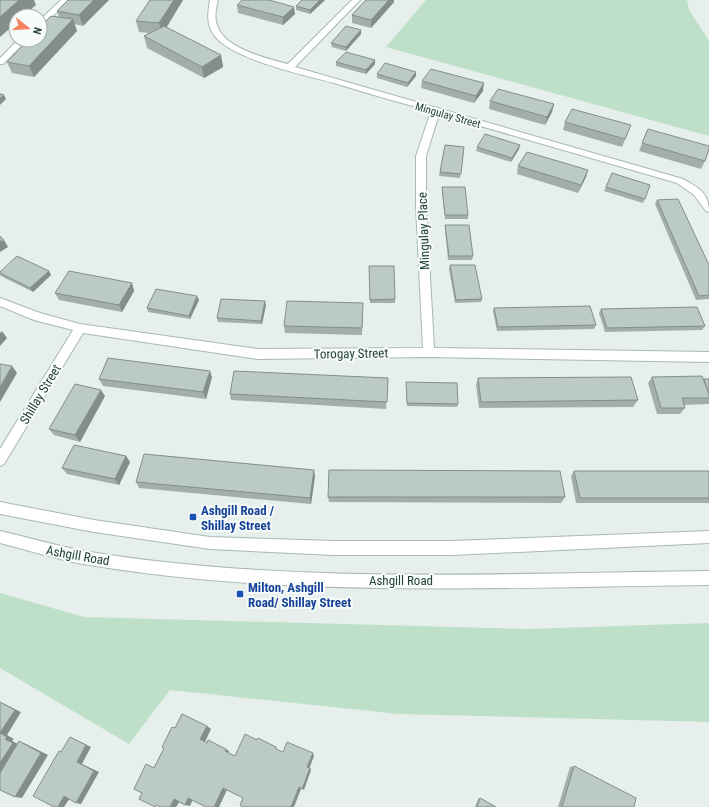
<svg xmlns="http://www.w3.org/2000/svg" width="709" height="807" viewBox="0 0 709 807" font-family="'Roboto Condensed',sans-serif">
<rect width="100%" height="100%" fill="#e6efeb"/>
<g fill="#bfe0c8">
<path d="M426,0H687L689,10L709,41V136L386,47Z"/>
<path d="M0,593L84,617L526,629L709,623V722L399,714L170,690L129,744L0,668Z"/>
</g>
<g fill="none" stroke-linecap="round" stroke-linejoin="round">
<g stroke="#a8b8b2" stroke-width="2">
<g id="minor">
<path d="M61,0H69L43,26H40V20Z"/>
<path d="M210,0H218C216,8 214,16 217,25C223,48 268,59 288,64L352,0H360L295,67L683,179C699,188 709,193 709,212L706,211L694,195L677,183L439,114L426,156V206L434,348L709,352V362L429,357L257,359L83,333L4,464L0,466V449L73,330L34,320L0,306V298L40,313L80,324L257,349L423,348L416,206V156L431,111C398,102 366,93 334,83C305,75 230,59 214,35C206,24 208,12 210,0Z"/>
<path d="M18,40H27L3,64H0V58Z"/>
<path d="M0,502L94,520L210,537L334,541H453L709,531V543L453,555H334L210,549L94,532L0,514Z"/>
<path d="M0,531C28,537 56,546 84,551C290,585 501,573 709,571V585C501,587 290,599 83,564C55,559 28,550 0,543Z"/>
</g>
</g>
<use href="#minor" fill="#fff" fill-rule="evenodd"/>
</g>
<g fill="#a1aea9">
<path d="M109,0L83,26L74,24L77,31L34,77L12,73L7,62L59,17L57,11Z"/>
<path d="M150,0H183L166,27L221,55L223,67L204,78L147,48L144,36L149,33L139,32L136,21Z"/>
<path d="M302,0H325L310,14L296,10V6Z"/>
<path d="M366,0H394V2L371,28L352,23V15Z"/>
<path d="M237,5L295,14L283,25L238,13Z"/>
<path d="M361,30V34L346,51L332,47L331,43Z"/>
<path d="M375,60V64L366,74L336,66V62Z"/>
<path d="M377,74L416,76L407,87L377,78Z"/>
<path d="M422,81L483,91L474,103L421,88Z"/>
<path d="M490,101L554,104L552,112L545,125L489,109Z"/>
<path d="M565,122L628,133L622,147L563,130Z"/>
<path d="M648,129L705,161L701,169L639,151Z"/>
<path d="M445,145L464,147L460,178L439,176Z"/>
<path d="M520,145L519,149L511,162L476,151L477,147Z"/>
<path d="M518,166L586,177L578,193L517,174Z"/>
<path d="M612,173L650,185L643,203L604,191Z"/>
<path d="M442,187L468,215V219H445L442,191Z"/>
<path d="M657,200L709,265V299L696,300L655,204Z"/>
<path d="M445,225L473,256L472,260H448L445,229Z"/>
<path d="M450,265L482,299L481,302L455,303L449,269Z"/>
<path d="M369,266L395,299V303H370Z"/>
<path d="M49,271L51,275L33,292L1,276L0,274V272Z"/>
<path d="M132,283L134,291L122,312L59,300L55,293Z"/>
<path d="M199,300L190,319L148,312L147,308Z"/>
<path d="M363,303L362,335L285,333L284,326Z"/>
<path d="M266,305L262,324L218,322L217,318Z"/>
<path d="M494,308L596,325L594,329L497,331L493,311Z"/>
<path d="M601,309L705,326L702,330L605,332L599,313Z"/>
<path d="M212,377L206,399L103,386L99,379Z"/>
<path d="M652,377L709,379V404L684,405L685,408L680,414H657L648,383Z"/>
<path d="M388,378L386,409L231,400L230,394Z"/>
<path d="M478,378L638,400L633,407L479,408L476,385Z"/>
<path d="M406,382L458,404L457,407L407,406Z"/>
<path d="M105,396L80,442L54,435L49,429Z"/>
<path d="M126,456L130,462L119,485L67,474L62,468Z"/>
<path d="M574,471H709V503H576L571,476Z"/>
<path d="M315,476L311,504L139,488L136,482Z"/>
<path d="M328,497H565L561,503L329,502Z"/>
<path d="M574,766L634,807H558L570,767Z"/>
<path d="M480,798L496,807H475L478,799Z"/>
</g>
<g fill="#838d89">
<path d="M19,0H34L36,5L23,16H16V23L0,37V17Z"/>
<path d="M94,0H109L83,26L79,15Z"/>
<path d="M174,0H183L162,35L159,23Z"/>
<path d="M320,0H325L310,14V10Z"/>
<path d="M389,0H394V2L371,28V20Z"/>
<path d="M294,7L295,14L283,25V17Z"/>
<path d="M73,19L77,31L34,77L29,66Z"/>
<path d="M361,30V34L346,51V47Z"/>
<path d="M221,55L223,67L204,78L202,67Z"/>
<path d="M375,60V64L366,74V70Z"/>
<path d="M416,72V76L407,87L408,83Z"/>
<path d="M484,83L483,91L474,103L476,96Z"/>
<path d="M4,95L6,99L0,105V99Z"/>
<path d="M554,104L552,112L545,125L547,117Z"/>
<path d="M520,145L519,149L511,162L512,158Z"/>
<path d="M588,170L586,177L578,193L581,185Z"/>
<path d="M4,240L8,247L0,252V242Z"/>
<path d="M49,271L51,275L33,292L30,288Z"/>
<path d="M132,283L134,291L122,312L119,305Z"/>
<path d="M197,296L199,300L190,319L189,316Z"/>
<path d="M265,301L266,305L262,324L261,321Z"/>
<path d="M2,331L7,338L0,346V333Z"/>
<path d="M12,366L17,373L0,402V387Z"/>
<path d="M210,371L212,377L206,399L203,392Z"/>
<path d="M101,390L105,396L80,442L75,435Z"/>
<path d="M126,456L130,462L119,485L115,479Z"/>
<path d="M314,470L315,476L311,504L310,498Z"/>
<path d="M0,702L21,712L7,735L14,739L12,741L20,745L0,776V763L5,739L0,733Z"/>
<path d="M207,726L211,729L205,742L200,739Z"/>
<path d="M70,737L91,747L82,764L99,772L81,804L76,803L77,762Z"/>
<path d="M19,741L26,744L48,755L22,798L15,797Z"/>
<path d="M226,749L229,751L228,754L225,751Z"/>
<path d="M313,753L314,756L309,769L307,767Z"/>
<path d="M310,768L311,770L304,790L302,789Z"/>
<path d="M299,787L301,789L294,807H291Z"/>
<path d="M223,788L227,790L219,807H214Z"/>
<path d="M64,796L70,798L64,807H58Z"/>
<path d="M188,798L193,799L190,806L185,805Z"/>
<path d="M174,799L180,801L176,807H170Z"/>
</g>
<g fill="#bbcac4" stroke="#838d89">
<path d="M0,0H19L0,17Z"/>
<path d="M68,0H94L79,15L57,11Z"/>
<path d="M150,0H174L159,23L136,21Z"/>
<path d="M242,0H269L294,7L283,17L237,5Z"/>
<path d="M302,0H320L310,10L296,6Z"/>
<path d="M366,0H389L371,20L352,15Z"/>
<path d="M51,16L73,19L29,66L7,62L28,40H40V27Z"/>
<path d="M164,26L221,55L202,67L144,36Z"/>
<path d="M346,26L361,30L346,47L331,43Z"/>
<path d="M346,52L375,60L366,70L336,62Z"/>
<path d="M385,63L416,72L408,83L377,74Z"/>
<path d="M431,69L484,83L476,96L422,81Z"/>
<path d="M498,89L554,104L547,117L490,101Z"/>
<path d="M0,94L4,95L0,99Z"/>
<path d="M572,109L631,125L625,139L565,122Z"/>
<path d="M648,129L709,146V149L705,161L642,143Z"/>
<path d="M485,134L520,145L512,158L477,147Z"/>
<path d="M445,145L464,147L461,174L440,172Z"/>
<path d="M527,152L588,170L581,185L518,166Z"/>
<path d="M612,173L650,185L645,199L606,187Z"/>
<path d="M442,187H465L468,215H445Z"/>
<path d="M678,199L709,265V295L699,296L657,200Z"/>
<path d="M445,225H469L473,256H449Z"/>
<path d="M0,236L4,240L0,242Z"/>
<path d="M17,256L49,271L30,288L0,273V272Z"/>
<path d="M450,265H475L482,299L456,300Z"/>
<path d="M369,266H394L395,299L370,300Z"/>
<path d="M69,271L132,283L119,305L55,293Z"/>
<path d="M156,289L197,296L189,316L147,308Z"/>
<path d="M221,299L265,301L261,321L217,318Z"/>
<path d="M287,301L363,303L362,328L284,326Z"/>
<path d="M590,306L596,325L498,327L494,308Z"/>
<path d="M697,307L705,326L607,328L601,309Z"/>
<path d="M108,358L210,371L203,392L99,379Z"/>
<path d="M0,364L12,366L0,387Z"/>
<path d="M234,371L388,378L387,402L230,394Z"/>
<path d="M702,376L709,394V398H682L685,408H661L652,377Z"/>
<path d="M631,377L638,400L481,402L478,378Z"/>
<path d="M704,379H709V394Z"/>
<path d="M406,382L457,383L458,404L407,403Z"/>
<path d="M75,384L101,390L75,435L49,429Z"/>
<path d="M74,445L126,456L115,479L62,468Z"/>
<path d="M144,454L314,470L310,498L136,482Z"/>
<path d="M329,470L560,471L565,497H328Z"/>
<path d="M574,471H709V498H580Z"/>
<path d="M0,702L15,710L0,733Z"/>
<path d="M182,714L207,726L200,739L207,743L208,740L226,749L225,751L235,756L245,734L257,740L258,738L276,747V749L283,752L287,742L313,753L307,767L310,768L302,789L299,787L291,807H243L240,805L243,798L223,788L214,807H206L188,798L185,805L174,799L170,807H160L156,805L155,807L139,799L142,793L134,789L146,764L154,768L164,748L162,747L172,727L175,728Z"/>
<path d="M0,733L7,737L5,739L13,743L0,763Z"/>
<path d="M70,737L86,745L77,762L94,771L76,803L64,796L58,807H54L33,796L59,751L61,752Z"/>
<path d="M19,741L41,753L15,797L0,790V773Z"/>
<path d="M574,766L636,798L634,807H562Z"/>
<path d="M480,798L496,807H477Z"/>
</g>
<g fill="#1a4fb4" stroke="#f7fbf9" stroke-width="1.5">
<rect x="189" y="513" width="8" height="8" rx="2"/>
<rect x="236" y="590" width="8" height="8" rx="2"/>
</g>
<g text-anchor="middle" stroke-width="4" stroke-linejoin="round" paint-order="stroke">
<g font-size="11" fill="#24423a" stroke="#f7fbf9">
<text transform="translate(448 115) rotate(16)" y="4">Mingulay Street</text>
</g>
<g font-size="13" fill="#24423a" stroke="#f7fbf9">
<text transform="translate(423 231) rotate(-92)" y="5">Mingulay Place</text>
<text transform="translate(351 353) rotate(-1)" y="5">Torogay Street</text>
<text transform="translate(40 394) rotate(-59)" y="5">Shillay Street</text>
<text transform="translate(78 555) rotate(10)" y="5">Ashgill Road</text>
<text x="401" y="585">Ashgill Road</text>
</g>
<g font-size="13" font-weight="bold" fill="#164399" stroke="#f7fbf9" text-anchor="start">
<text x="201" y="515">Ashgill Road /<tspan x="201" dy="15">Shillay Street</tspan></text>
<text x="248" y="592">Milton, Ashgill<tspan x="248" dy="15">Road/ Shillay Street</tspan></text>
</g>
</g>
<g transform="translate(28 28) rotate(107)"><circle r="19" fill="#f7fbf9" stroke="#a3b1ad"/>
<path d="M0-3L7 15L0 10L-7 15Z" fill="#f4845f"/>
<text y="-6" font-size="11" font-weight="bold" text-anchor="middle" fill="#24423a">N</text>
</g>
</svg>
